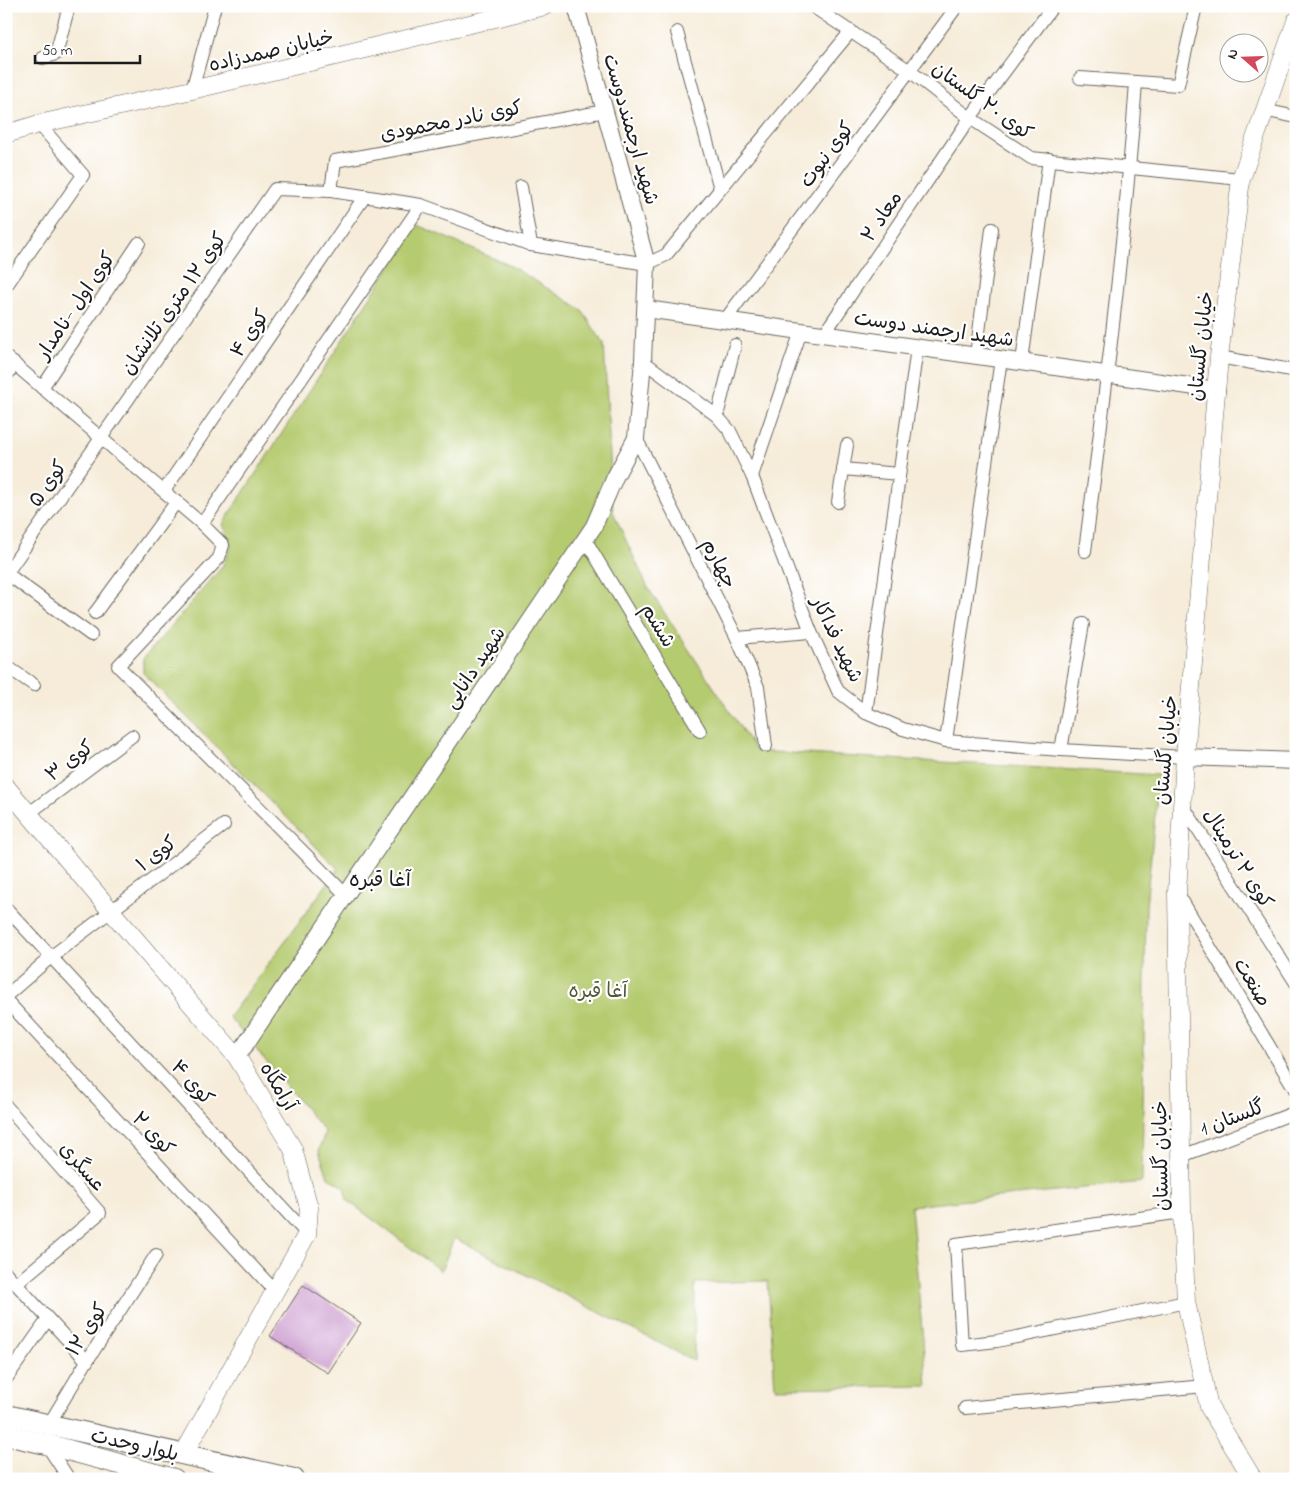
<svg xmlns="http://www.w3.org/2000/svg" width="1302" height="1485" viewBox="0 0 1302 1485" font-family="'Indie Flower','Playpen Sans Arabic',sans-serif">
<rect width="100%" height="100%" fill="#fff"/>
<filter id="ink" filterUnits="userSpaceOnUse"><feTurbulence type="fractalNoise" baseFrequency=".02" numOctaves="2"/><feDisplacementMap in="SourceGraphic" scale="10" xChannelSelector="R" yChannelSelector="G"/><feConvolveMatrix kernelMatrix="1 2 1 2 8 2 1 2 1" color-interpolation-filters="sRGB"/></filter>
<filter id="wash" filterUnits="userSpaceOnUse"><feTurbulence type="fractalNoise" baseFrequency=".0096" numOctaves="4" result="noise"/><feDisplacementMap in="SourceGraphic" scale="20" xChannelSelector="R" yChannelSelector="G"/><feGaussianBlur stdDeviation="1.12" result="paint"/><feColorMatrix in="noise" values="0 0 0 0 0 0 0 0 0 0 0 0 0 0 0 0 0 1.4 0 .05"/><feComposite in="paint" operator="in"/></filter>
<g filter="url(#wash)">
<rect width="100%" height="100%" fill="#f6ecd9"/>
<path fill="#b5cb70" stroke="#687446" d="M417,225L511,266L581,309L604,344L613,512L648,588L756,751L1159,775L1146,906L1142,1182L911,1206L927,1386L775,1388L768,1281L695,1283L694,1361L454,1238L441,1271L347,1200L344,1187L328,1177L319,1151L325,1132L229,1017L338,869L143,673V659L222,567L231,546L223,524Z"/>
<g id="blocks">
<path fill="#cfa2d2" d="M303,1285L361,1323L328,1373L270,1336Z"/>
</g>
</g>
<g filter="url(#ink)">
<use href="#blocks" fill-opacity="0" stroke="#68655e" stroke-width="1"/>
<g fill="none" stroke-linecap="round" stroke-linejoin="round">
<g stroke="#68655e" stroke-width="14">
<g id="minor">
<path d="M812,6L910,71L970,118L1031,158L1241,179"/>
<path d="M677,32L720,189"/>
<path d="M43,58L56,54L69,6"/>
<path d="M1080,78L1178,85L1196,6"/>
<path d="M192,90L215,6"/>
<path d="M1264,110L1296,117"/>
<path d="M521,187L531,245"/>
<path d="M331,191L335,161L605,111"/>
<path d="M6,286L83,175L39,124"/>
<path d="M725,320L955,9"/>
<path d="M824,334L970,118L1053,6"/>
<path d="M976,356L992,229"/>
<path d="M6,357L202,524"/>
<path d="M1219,357L1296,371"/>
<path d="M643,361L717,416L730,431L752,476L811,632L838,691L866,713L903,729L946,741L1061,750L1185,757"/>
<path d="M1022,362L1049,159"/>
<path d="M6,376L15,364"/>
<path d="M42,388L139,243"/>
<path d="M717,416L735,345"/>
<path d="M636,438L737,638L811,632"/>
<path d="M843,469L899,474"/>
<path d="M752,476L801,331"/>
<path d="M164,491L365,196"/>
<path d="M838,502L847,445"/>
<path d="M585,539L700,731"/>
<path d="M1085,551C1105,395 1125,239 1136,82"/>
<path d="M6,573L91,635"/>
<path d="M6,574L275,189L331,191L421,205L531,245L647,264L666,255L851,31"/>
<path d="M95,613L177,501"/>
<path d="M737,638L758,687L766,746"/>
<path d="M6,666L34,685"/>
<path d="M866,713L917,348"/>
<path d="M946,741L1001,359"/>
<path d="M1061,750L1083,624"/>
<path d="M1182,804L1296,983"/>
<path d="M6,808L16,800"/>
<path d="M28,814L132,736"/>
<path d="M1177,892L1296,1091"/>
<path d="M346,895L118,666L219,558L223,545L202,524L421,205"/>
<path d="M6,908L307,1234"/>
<path d="M6,996L52,956L224,825"/>
<path d="M6,1000L274,1290"/>
<path d="M6,1106L100,1213L16,1284"/>
<path d="M1182,1156L1296,1112"/>
<path d="M1182,1212L956,1244L962,1345L997,1341L1186,1302"/>
<path d="M6,1273L87,1361"/>
<path d="M6,1379L48,1319"/>
<path d="M965,1408L1205,1386"/>
<path d="M49,1424L87,1361L156,1255"/>
<path d="M46,1444L69,1479"/>
</g>
</g>
<g stroke="#68655e" stroke-width="18">
<g id="tertiary">
<path d="M646,309L1217,390"/>
<path d="M1185,757L1296,761"/>
<path d="M237,1057L594,526L615,477L636,438L643,361L647,264L576,6"/>
</g>
</g>
<g stroke="#68655e" stroke-width="19">
<g id="secondary">
<path d="M6,134L39,124L192,90L545,6"/>
<path d="M6,787L111,911L237,1057L293,1149L309,1208L307,1234L183,1455"/>
<path d="M1253,1479L1209,1407L1186,1302L1182,1212L1177,892L1185,757L1219,357L1241,179L1296,21"/>
</g>
</g>
<g stroke="#68655e" stroke-width="22">
<g id="primary">
<path d="M6,1415L294,1479"/>
<path d="M6,1435L46,1444L174,1479"/>
</g>
</g>
<use href="#minor" stroke="#fff" stroke-width="12"/>
<use href="#tertiary" stroke="#fff" stroke-width="16"/>
<use href="#secondary" stroke="#fff" stroke-width="18"/>
<use href="#primary" stroke="#fff" stroke-width="20"/>
</g>
</g>
<g text-anchor="middle" stroke-width="4.5" stroke-linejoin="round" paint-order="stroke">
<g font-size="20" fill="#1c1c1c" stroke="#fff">
<text transform="translate(271 50) rotate(-13)" y="7">خیابان صمدزاده</text>
<text transform="translate(983 100) rotate(36)" y="7">کوی ۲۰ گلستان</text>
<text transform="translate(451 120) rotate(-11)" y="7">کوی نادر محمودی</text>
<text transform="translate(632 129) rotate(74)" y="7">شهید ارجمنددوست</text>
<text transform="translate(826 154) rotate(-53)" y="7">کوی نبوت</text>
<text transform="translate(881 216) rotate(-56)" y="7">معاد ۲</text>
<text transform="translate(173 303) rotate(-55)" y="7">کوی ۱۲ متری تلانشان</text>
<text transform="translate(75 305) rotate(-56)" y="7">کوی اول -نامدار</text>
<text transform="translate(934 328) rotate(8)" y="7">شهید ارجمند دوست</text>
<text transform="translate(249 333) rotate(-56)" y="7">کوی ۴</text>
<text transform="translate(1200 346) rotate(-84)" y="7">خیابان گلستان</text>
<text transform="translate(47 483) rotate(-55)" y="7">کوی ۵</text>
<text transform="translate(720 563) rotate(63)" y="7">چهارم</text>
<text transform="translate(659 625) rotate(59)" y="7">ششم</text>
<text transform="translate(838 639) rotate(64)" y="7">شهید فداکار</text>
<text transform="translate(474 667) rotate(-56)" y="7">شهید دانایی</text>
<text transform="translate(1165 750) rotate(-85)" y="7">خیابان گلستان</text>
<text transform="translate(69 760) rotate(-37)" y="7">کوی ۳</text>
<text transform="translate(156 853) rotate(-37)" y="7">کوی ۱</text>
<text transform="translate(1239 858) rotate(58)" y="7">کوی ۲ ترمینال</text>
<text transform="translate(1253 982) rotate(59)" y="7">صنعت</text>
<text transform="translate(193 1082) rotate(48)" y="7">کوی ۴</text>
<text transform="translate(279 1086) rotate(59)" y="7">آرامگاه</text>
<text transform="translate(1232 1117) rotate(-21)" y="7">گلستان 1</text>
<text transform="translate(154 1133) rotate(47)" y="7">کوی ۲</text>
<text transform="translate(1160 1156) rotate(-91)" y="7">خیابان گلستان</text>
<text transform="translate(83 1166) rotate(49)" y="7">عسگری</text>
<text transform="translate(86 1329) rotate(-57)" y="7">کوی ۱۲</text>
<text transform="translate(135 1444) rotate(13)" y="7">بلوار وحدت</text>
</g>
<g font-size="20" fill="#525939" stroke="#fff">
<text x="598" y="997">آغا قبره</text>
</g>
<g font-size="21" fill="#1c1c1c" stroke="#fff">
<text x="380" y="886">آغا قبره</text>
</g>
</g>
<rect width="1302" height="1485" fill="none" stroke="#fff" stroke-width="25"/>
<g transform="translate(1244 58) rotate(290)"><circle r="24" fill="#ffffff" stroke="#a4a4a4"/>
<path d="M0-4L9 19L0 12L-9 19Z" fill="#d1495b"/>
<text y="-8" font-size="14" font-weight="bold" text-anchor="middle" fill="#1c1c1c">N</text>
</g>
<path d="M35 55v8h105v-8" fill="none" stroke="#1c1c1c" stroke-width="2.5"/>
<text x="42" y="55" font-size="15" fill="#1c1c1c" stroke="#ffffff" stroke-width="4" paint-order="stroke">50 m</text>
</svg>
